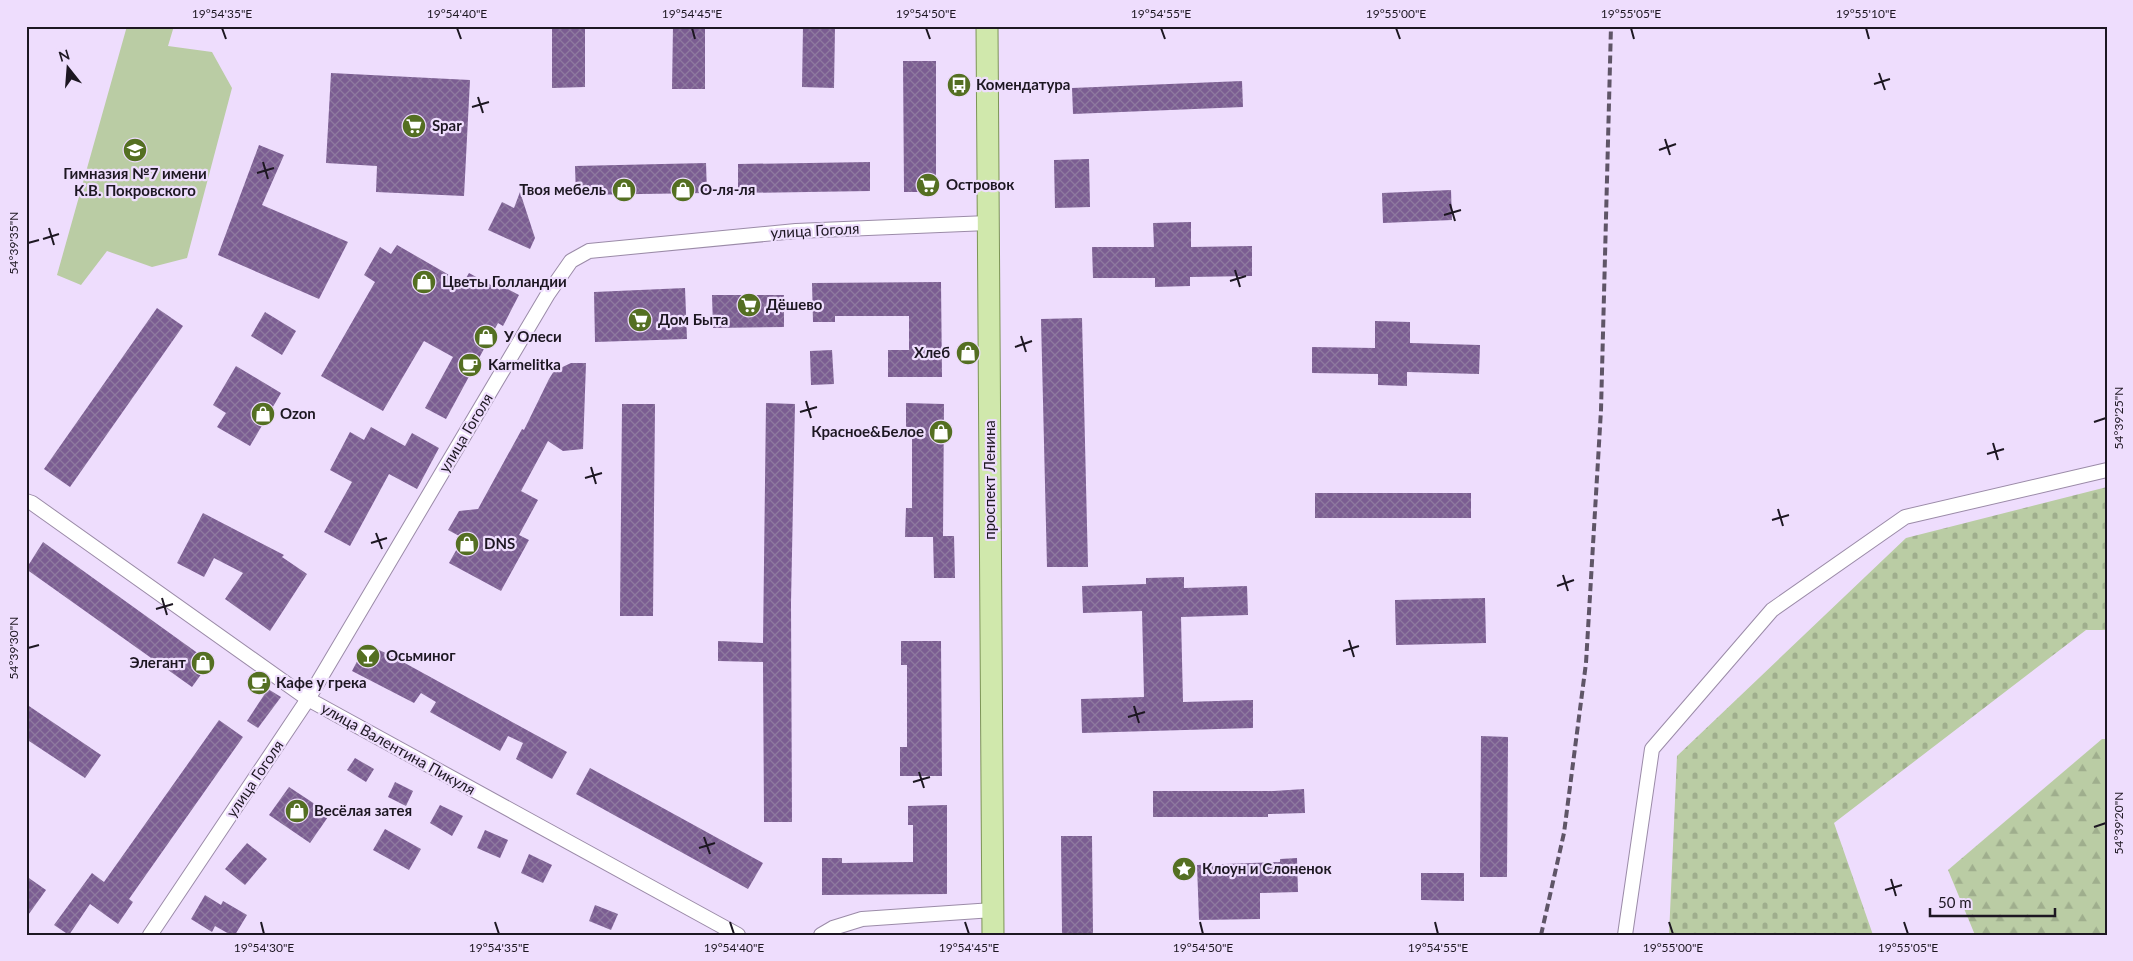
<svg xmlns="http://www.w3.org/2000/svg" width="2133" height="961" viewBox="0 0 2133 961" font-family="Lato,sans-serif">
<defs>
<pattern id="forest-firs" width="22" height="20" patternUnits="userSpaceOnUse" patternTransform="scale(1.25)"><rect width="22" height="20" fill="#bacca4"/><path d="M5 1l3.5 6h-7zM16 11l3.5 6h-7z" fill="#9fae8d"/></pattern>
<pattern id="cemetery-stones" width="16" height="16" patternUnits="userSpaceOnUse" patternTransform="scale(1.25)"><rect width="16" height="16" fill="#bacca4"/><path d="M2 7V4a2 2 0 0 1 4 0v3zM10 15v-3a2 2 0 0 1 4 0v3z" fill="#9fae8d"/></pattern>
<pattern id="building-cross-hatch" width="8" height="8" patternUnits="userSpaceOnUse" patternTransform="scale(1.25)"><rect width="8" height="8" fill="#7b5d92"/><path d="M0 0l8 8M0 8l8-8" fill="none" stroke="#8e799f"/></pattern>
</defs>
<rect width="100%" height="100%" fill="#eeddfd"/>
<path fill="url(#forest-firs)" d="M2102,739H2107V935H1975L1948,870Z"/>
<path fill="url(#cemetery-stones)" d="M2107,487V630H2086L1834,823L1873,935H1669L1677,756L1906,538Z"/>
<path fill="#bacca4" d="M127,26H174L168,46L212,52L232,88L187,258L152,267L107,251L81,285L57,275Z"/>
<g fill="url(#building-cross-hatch)">
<path d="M552,26H585V87L552,88Z"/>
<path d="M673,26H705V89H672Z"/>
<path d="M803,26H835L834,88L802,87Z"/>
<path d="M903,61H936V192H904Z"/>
<path d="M331,73L470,80L464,196L376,192L377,166L326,163Z"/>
<path d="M1242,81L1243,107L1073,114L1072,88Z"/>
<path d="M259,145L284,155L262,205L348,242L319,299L218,255Z"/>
<path d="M1089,159L1090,207L1055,208L1054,160Z"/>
<path d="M870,162V191L738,193V164Z"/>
<path d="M706,163L707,193L576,195L575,166Z"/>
<path d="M1451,190L1452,220L1383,223L1382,193Z"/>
<path d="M520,192L535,238L530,249L488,230L502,202L514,208Z"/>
<path d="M1191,222V247L1252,246V276L1190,277V286L1155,287V278H1093L1092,247H1154L1153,223Z"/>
<path d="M397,245L463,283L469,273L500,290L502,286L519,295L503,326L498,323L446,419L425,408L453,357L424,341L383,411L321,376L375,282L364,275L380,247L391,254Z"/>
<path d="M941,282L942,377H888V350H909V316H835V322H813L812,283Z"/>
<path d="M685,288L687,339L595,342L594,292Z"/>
<path d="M712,295H784V327L713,328Z"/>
<path d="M157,308L183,326L70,487L44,469Z"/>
<path d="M265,312L296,331L282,355L251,336Z"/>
<path d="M1082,318L1088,567H1047L1041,319Z"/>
<path d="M1375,321L1410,322V343L1480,345L1479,374L1407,372V386L1378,385V374L1312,373V347L1375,348Z"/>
<path d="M832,350L834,384L811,385L810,351Z"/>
<path d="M571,363H586L583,449L563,451L548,441L521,491L538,500L519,535L529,540L501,591L449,563L463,538L448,530L459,511L478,509L522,429L524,430L549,379L554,371Z"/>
<path d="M236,366L281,393L250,446L217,427L226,413L213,405Z"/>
<path d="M766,403L795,404L791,603L792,822H764L763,662L718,661V641L763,643Z"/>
<path d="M906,403L944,404L943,536H954L955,578H934L933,537H905L906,508H912V427H906Z"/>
<path d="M622,404H655L653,616H620Z"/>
<path d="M371,427L405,446L412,433L439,448L417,489L389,474L350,546L324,532L352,482L330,470L350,432L364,440Z"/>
<rect x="1315" y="493" width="156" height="25"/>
<path d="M203,513L284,555L282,557L307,574L270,631L225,599L243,573L214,558L204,577L177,563Z"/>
<path d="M43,542L210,662L192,687L26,569Z"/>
<path d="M1184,577V588L1247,586L1248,615L1181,617L1183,702L1253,700V728L1082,733L1081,699L1144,697L1142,611L1083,613L1082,586L1146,584V578Z"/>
<path d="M1485,598L1486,643L1396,645L1395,600Z"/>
<path d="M901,641H941L942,776H900V747H907V665H901Z"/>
<path d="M366,644L392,656L567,752L552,779L516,759L523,743L508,736L500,751L430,712L436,702L421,693L414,703L352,671Z"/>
<path d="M268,689L281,697L258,728L247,721Z"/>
<path d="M26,704L101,755L85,778L26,739Z"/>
<path d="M219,720L243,737L129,899L133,902L118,924L90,904L69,935L54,925L92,873L104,882Z"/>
<path d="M1481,736L1508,737L1507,877H1480Z"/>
<path d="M355,758L374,769L366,782L347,770Z"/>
<path d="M590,768L763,863L748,889L576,794Z"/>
<path d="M395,782L413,791L406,806L388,797Z"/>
<path d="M289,787L330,814L310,843L269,815Z"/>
<path d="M1304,789L1305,813L1268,814V817H1153V791H1274Z"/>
<path d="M440,805L463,816L452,836L430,823Z"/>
<path d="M947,805V894L822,895V858H842V863L913,862V825H908V806Z"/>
<path d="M385,829L421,849L409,870L373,850Z"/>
<path d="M485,830L508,840L500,858L477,848Z"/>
<path d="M1061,836H1092L1093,935H1062Z"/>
<path d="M247,843L267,859L245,885L225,869Z"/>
<path d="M529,854L552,865L543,883L521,873Z"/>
<path d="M1297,858L1298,892L1260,893V919L1199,920L1197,865L1280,862V859Z"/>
<path d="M1421,873H1464V901L1421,900Z"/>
<path d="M26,876L46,890L26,918Z"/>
<path d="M205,895L221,905L223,901L247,915L235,935H231L215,926L212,932L191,919Z"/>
<path d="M595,905L618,914L611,930L589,921Z"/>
</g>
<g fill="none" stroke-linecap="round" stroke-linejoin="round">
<g stroke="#9b8ba8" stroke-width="16">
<g id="street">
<path d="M26,501L32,503L308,699L738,935"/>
<path d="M150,935L308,699L548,294L571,261L589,251L796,231L988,223"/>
<path d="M821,935L833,928L862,919L993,910"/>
<path d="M1625,935L1652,749L1772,610L1905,517L2107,470"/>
</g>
</g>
<g stroke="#7d9557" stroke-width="23">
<path id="primary" d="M987,26L993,935"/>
</g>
<use href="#street" stroke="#fff" stroke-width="14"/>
<use href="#primary" stroke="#d0e8ac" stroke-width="21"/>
<path stroke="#5f5567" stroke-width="4" stroke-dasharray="8 4" stroke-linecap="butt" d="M1541,935L1564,833L1586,663L1601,410L1611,26"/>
</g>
<path fill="none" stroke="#1d1722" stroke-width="2" d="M222,28L226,39M457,28L461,39M692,28L695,39M926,28L930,39M1161,28L1165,39M1396,28L1400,39M1631,28L1634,39M1866,28L1869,39M1879,73L1885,90M1874,84L1890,79M478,97L483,113M472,107L489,102M1665,139L1670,155M1659,150L1676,144M263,162L268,179M257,173L274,168M1450,204L1455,221M1444,215L1461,210M49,228L54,245M43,239L59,234M28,243L39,240M1235,270L1240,287M1230,281L1246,276M1021,336L1026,352M1015,347L1032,341M806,401L811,418M800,412L817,407M2094,422L2106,418M1993,443L1998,460M1987,454L2004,449M591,467L596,484M585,478L602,473M1778,509L1783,526M1772,520L1789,515M376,533L382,549M371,543L387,538M1563,575L1568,591M1557,586L1574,580M162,598L167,615M156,609L173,604M1349,640L1354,657M28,648L39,645M1343,651L1359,646M1134,706L1139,723M1128,717L1145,712M919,772L924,788M913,782L930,777M2094,827L2106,823M704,837L710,854M699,848L715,843M1891,879L1896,896M1885,890L1902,885M261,922L264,934M495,922L499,934M730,922L734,934M965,922L969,934M1200,922L1203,934M1435,922L1438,934M1669,922L1673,934M1904,922L1908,934"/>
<defs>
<g id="bus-disc" transform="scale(1.25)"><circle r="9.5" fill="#546f22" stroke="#eeddfd"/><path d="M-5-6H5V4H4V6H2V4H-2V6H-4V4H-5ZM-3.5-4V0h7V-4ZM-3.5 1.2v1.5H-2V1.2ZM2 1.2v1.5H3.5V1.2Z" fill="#fff"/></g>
<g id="supermarket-disc" transform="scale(1.25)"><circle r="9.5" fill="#546f22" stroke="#eeddfd"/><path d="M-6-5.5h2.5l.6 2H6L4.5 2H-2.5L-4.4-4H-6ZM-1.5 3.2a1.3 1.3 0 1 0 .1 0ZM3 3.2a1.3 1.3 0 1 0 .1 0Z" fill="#fff"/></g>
<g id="school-disc" transform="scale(1.25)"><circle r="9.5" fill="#546f22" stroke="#eeddfd"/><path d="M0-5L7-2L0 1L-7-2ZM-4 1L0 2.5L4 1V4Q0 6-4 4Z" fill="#fff"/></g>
<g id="shop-disc" transform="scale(1.25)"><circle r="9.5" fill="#546f22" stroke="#eeddfd"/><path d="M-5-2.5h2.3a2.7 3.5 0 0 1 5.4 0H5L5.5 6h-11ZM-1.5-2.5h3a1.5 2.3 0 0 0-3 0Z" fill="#fff"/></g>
<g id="cafe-disc" transform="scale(1.25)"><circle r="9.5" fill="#546f22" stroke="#eeddfd"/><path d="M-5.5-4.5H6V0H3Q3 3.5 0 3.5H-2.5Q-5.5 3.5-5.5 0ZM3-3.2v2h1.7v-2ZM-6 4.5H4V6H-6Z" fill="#fff"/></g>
<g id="bar-disc" transform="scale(1.25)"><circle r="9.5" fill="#546f22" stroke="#eeddfd"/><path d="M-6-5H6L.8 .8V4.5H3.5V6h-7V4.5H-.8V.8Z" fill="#fff"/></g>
<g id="sight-disc" transform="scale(1.25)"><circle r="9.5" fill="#546f22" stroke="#eeddfd"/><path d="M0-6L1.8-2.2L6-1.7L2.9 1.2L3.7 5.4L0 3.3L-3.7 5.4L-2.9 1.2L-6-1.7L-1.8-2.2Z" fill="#fff"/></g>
</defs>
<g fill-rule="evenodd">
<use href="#bus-disc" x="959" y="85"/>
<use href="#supermarket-disc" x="414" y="126"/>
<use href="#school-disc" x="135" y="150"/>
<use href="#supermarket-disc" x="928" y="185"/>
<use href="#shop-disc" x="624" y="190"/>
<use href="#shop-disc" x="683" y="190"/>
<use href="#shop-disc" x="424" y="282"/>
<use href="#supermarket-disc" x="749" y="305"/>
<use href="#supermarket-disc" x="640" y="320"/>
<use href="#shop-disc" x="486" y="337"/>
<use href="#shop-disc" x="968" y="353"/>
<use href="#cafe-disc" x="470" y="365"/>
<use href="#shop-disc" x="263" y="414"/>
<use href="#shop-disc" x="941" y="432"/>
<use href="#shop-disc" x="467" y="544"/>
<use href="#bar-disc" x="368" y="656"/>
<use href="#shop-disc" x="203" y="663"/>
<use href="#cafe-disc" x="259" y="683"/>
<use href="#shop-disc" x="297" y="811"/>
<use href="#sight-disc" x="1184" y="869"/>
</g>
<g text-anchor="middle" stroke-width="4.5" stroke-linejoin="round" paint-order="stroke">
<g font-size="15" font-weight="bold" fill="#1d1722" stroke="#eeddfd" text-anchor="start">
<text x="976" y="90">Комендатура</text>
<text x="432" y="131">Spar</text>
<text x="135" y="179" text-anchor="middle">Гимназия №7 имени<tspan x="135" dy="17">К.В. Покровского</tspan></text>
<text x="946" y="190">Островок</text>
<text x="606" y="195" text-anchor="end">Твоя мебель</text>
<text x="700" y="195">О-ля-ля</text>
<text x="442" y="287">Цветы Голландии</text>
<text x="766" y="310">Дёшево</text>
<text x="658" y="325">Дом Быта</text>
<text x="504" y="342">У Олеси</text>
<text x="950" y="358" text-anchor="end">Хлеб</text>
<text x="488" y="370">Karmelitka</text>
<text x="280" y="419">Ozon</text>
<text x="924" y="437" text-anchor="end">Красное&amp;Белое</text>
<text x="484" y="549">DNS</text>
<text x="386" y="661">Осьминог</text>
<text x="186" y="668" text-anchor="end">Элегант</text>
<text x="276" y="688">Кафе у грека</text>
<text x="314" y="816">Весёлая затея</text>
<text x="1202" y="874">Клоун и Слоненок</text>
</g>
<g font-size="15" fill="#1d1722" stroke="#eeddfd">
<text transform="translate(815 231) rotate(-3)" y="5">улица Гоголя</text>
<text transform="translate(466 433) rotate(-59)" y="5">улица Гоголя</text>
<text transform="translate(990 480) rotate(-90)" y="5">проспект Ленина</text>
<text transform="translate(398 749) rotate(29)" y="5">улица Валентина Пикуля</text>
<text transform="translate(255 779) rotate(-56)" y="5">улица Гоголя</text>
</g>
</g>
<rect width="2133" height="961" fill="none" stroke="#eeddfd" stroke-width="55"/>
<g transform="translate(68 68) rotate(343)" stroke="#eeddfd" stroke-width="4" paint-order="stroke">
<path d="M0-4L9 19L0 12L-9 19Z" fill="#1d1722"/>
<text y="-8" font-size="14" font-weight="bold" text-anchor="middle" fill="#1d1722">N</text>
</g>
<path d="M1930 908v8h125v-8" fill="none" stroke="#1d1722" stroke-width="2.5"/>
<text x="1938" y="908" font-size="15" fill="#1d1722" stroke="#eeddfd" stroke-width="4" paint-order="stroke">50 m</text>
<rect x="28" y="28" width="2078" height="906" fill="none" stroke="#1d1722" stroke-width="2"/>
<g font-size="12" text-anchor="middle" fill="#1d1722">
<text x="222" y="18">19°54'35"E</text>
<text x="457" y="18">19°54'40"E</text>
<text x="692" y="18">19°54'45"E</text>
<text x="926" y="18">19°54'50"E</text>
<text x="1161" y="18">19°54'55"E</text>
<text x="1396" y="18">19°55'00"E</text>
<text x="1631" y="18">19°55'05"E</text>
<text x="1866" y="18">19°55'10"E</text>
<text transform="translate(14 243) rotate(-90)" y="4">54°39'35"N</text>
<text transform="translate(2119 418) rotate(-90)" y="4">54°39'25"N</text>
<text transform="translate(14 648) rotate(-90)" y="4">54°39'30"N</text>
<text transform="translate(2119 823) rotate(-90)" y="4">54°39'20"N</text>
<text x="264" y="952">19°54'30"E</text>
<text x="499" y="952">19°54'35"E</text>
<text x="734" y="952">19°54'40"E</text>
<text x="969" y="952">19°54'45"E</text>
<text x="1203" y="952">19°54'50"E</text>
<text x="1438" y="952">19°54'55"E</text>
<text x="1673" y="952">19°55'00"E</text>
<text x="1908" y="952">19°55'05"E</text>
</g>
</svg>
